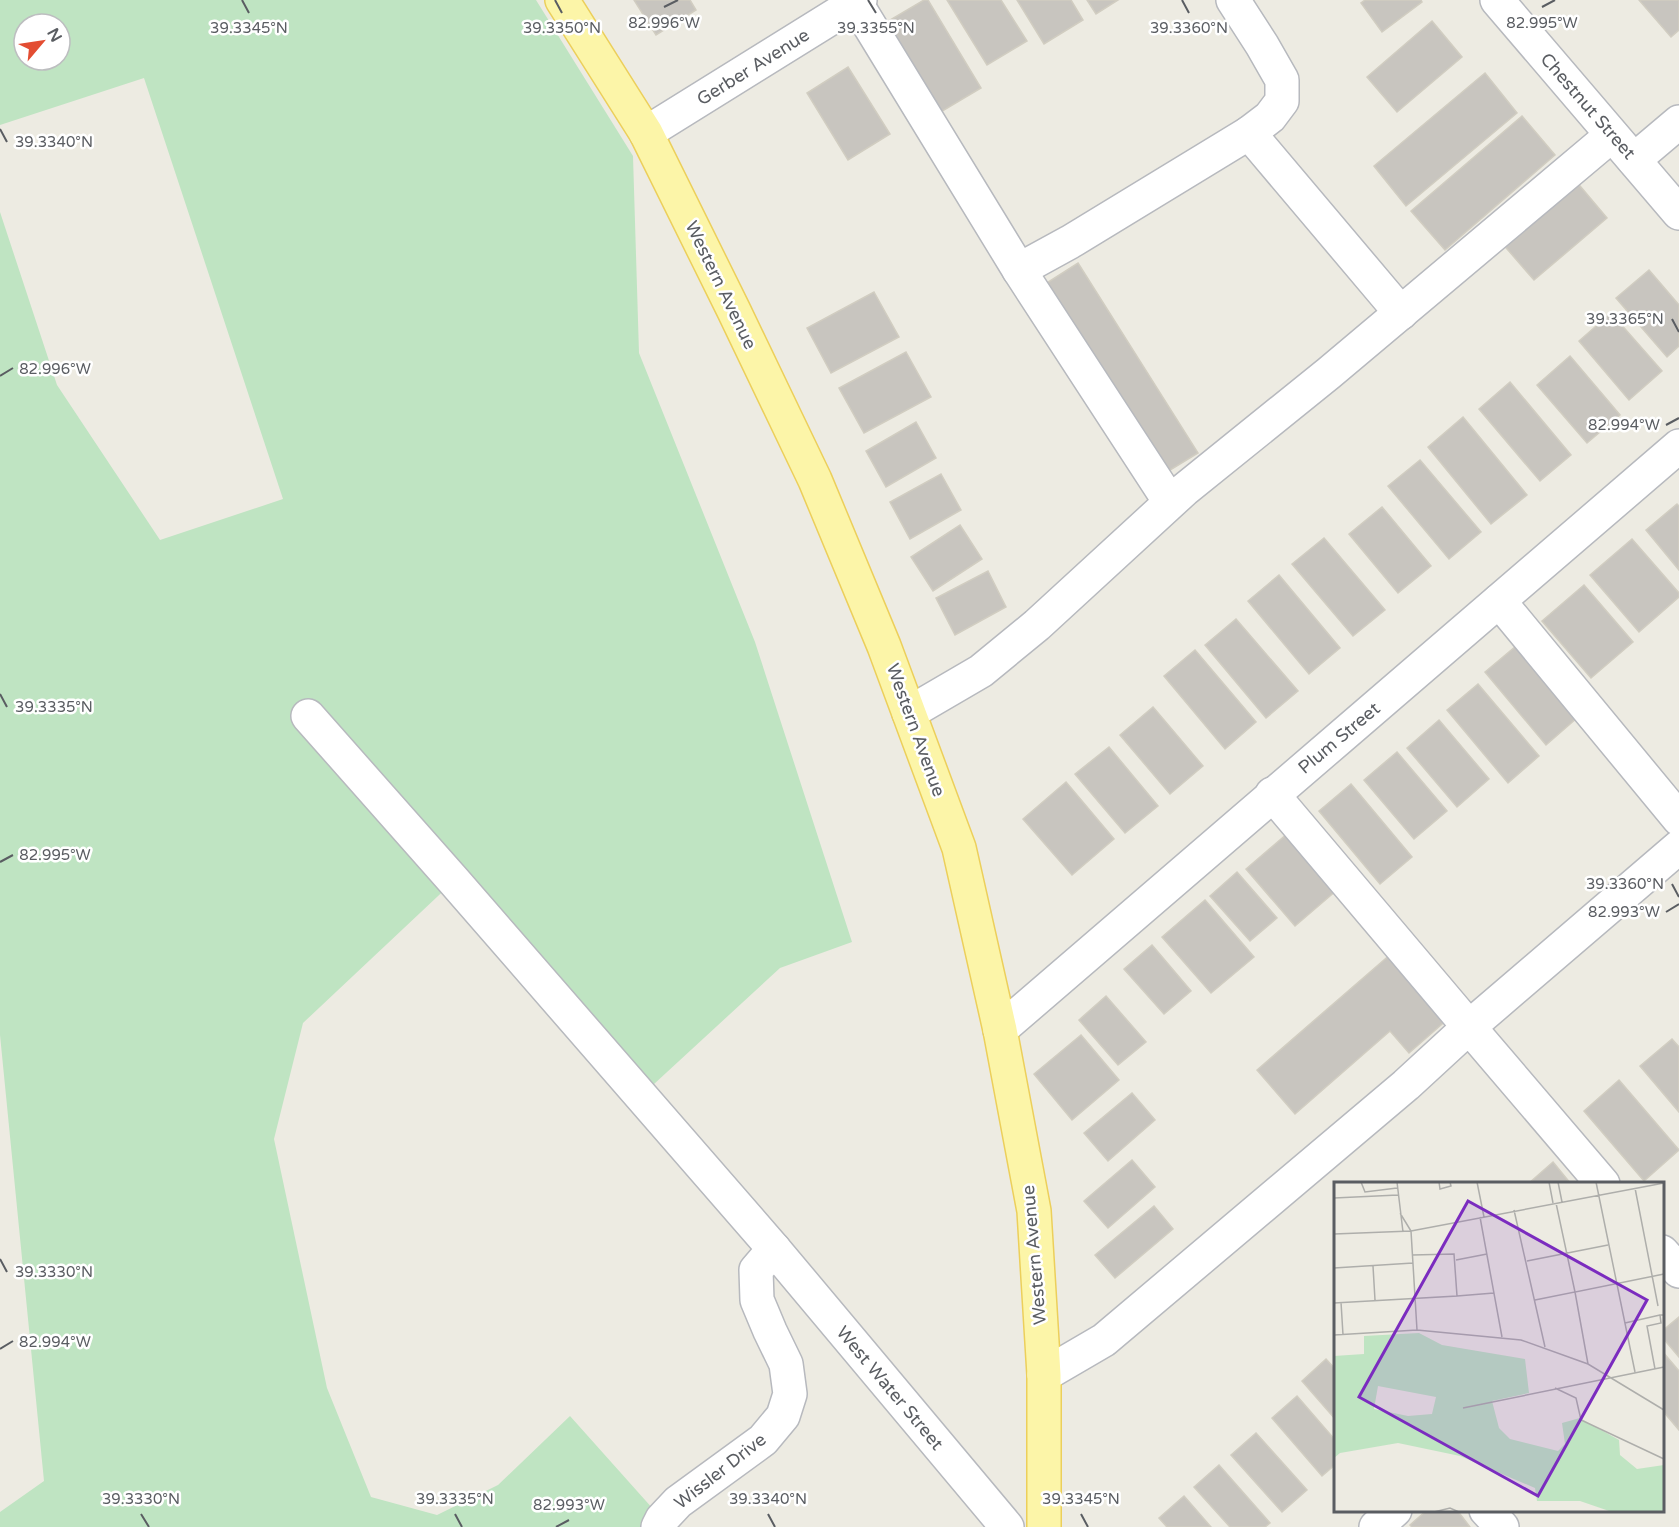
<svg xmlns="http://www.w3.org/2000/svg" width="1679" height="1527" viewBox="0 0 1679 1527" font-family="'Varela Round',sans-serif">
<rect width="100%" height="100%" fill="#edebe2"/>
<path fill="#bfe4c2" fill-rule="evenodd" d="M0,0H536L633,156L639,353L755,642L852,942L780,968L641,1096L454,881L303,1023L274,1139L327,1388L371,1497L437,1515L498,1485L570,1416L662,1519L658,1527H0V1512L44,1481L0,1035V212L57,385L160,540L283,499L144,78L0,125ZM24,24H60V60H24Z"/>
<g fill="#c8c5bf" stroke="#d1cdc1" stroke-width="1.5">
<path d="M634,0H690L696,10L656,35Z"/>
<path d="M924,0H928L981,88L939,113L885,23Z"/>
<path d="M947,0H1001L1027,41L987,65Z"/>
<path d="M1017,0H1071L1083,20L1044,44Z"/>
<path d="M1087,0H1118L1096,14Z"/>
<path d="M1365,0H1421L1422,2L1382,32L1361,3Z"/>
<path d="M1639,0H1679V30L1671,37Z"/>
<path d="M1432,21L1462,57L1397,112L1367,77Z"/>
<path d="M848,67L890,134L848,160L807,93Z"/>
<path d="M1485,73L1517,113L1406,206L1374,166Z"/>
<path d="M1522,116L1555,155L1445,250L1411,211Z"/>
<path d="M1575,180L1607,218L1534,280L1501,242Z"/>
<path d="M1078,263L1198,453L1162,475L1042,286Z"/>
<path d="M1649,270L1679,305V346L1667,357L1616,298Z"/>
<path d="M874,292L899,337L831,373L807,328Z"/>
<path d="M1611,313L1662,371L1629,400L1579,341Z"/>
<path d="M906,352L931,397L864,433L839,388Z"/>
<path d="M1570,356L1620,415L1587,443L1537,385Z"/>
<path d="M1510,382L1571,455L1540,481L1479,409Z"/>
<path d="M1463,417L1527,495L1491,524L1428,447Z"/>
<path d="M916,422L936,458L886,487L866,451Z"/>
<path d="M1420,460L1481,532L1449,559L1388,486Z"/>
<path d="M941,474L961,510L910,539L890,502Z"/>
<path d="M1677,504L1679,506V570L1646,530Z"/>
<path d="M1382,507L1431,566L1398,593L1349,534Z"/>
<path d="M960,525L982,559L933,591L911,557Z"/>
<path d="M1324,538L1385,610L1353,636L1292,564Z"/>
<path d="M1632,539L1679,593V597L1639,632L1590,575Z"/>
<path d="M988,571L1006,607L955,635L936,598Z"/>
<path d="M1279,575L1340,648L1309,674L1248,601Z"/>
<path d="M1584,585L1633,642L1591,678L1542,621Z"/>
<path d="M1236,619L1298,691L1266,718L1205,645Z"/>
<path d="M1516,646L1577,718L1546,745L1485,672Z"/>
<path d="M1195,650L1256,722L1225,749L1164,676Z"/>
<path d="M1478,684L1539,756L1508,783L1447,710Z"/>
<path d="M1153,707L1203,766L1170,794L1120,735Z"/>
<path d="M1439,720L1489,779L1457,807L1407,748Z"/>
<path d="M1109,747L1158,806L1125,833L1075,774Z"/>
<path d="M1397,752L1447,811L1414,839L1364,780Z"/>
<path d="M1066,782L1114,839L1072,875L1023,819Z"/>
<path d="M1351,784L1412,857L1380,884L1319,811Z"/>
<path d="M1288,833L1337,890L1295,926L1246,869Z"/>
<path d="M1237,872L1277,918L1250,941L1210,896Z"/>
<path d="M1205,900L1254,957L1211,993L1162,937Z"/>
<path d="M1152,945L1191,991L1164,1014L1124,969Z"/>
<path d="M1392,953L1449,1018L1409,1053L1390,1031L1295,1114L1257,1070Z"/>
<path d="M1106,996L1146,1042L1118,1065L1079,1020Z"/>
<path d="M1081,1035L1119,1080L1072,1120L1034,1074Z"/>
<path d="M1672,1039L1679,1047V1112L1640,1066Z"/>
<path d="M1619,1080L1679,1150L1644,1181L1584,1111Z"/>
<path d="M1132,1093L1155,1120L1108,1161L1084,1133Z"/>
<path d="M1132,1160L1155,1187L1108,1228L1084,1201Z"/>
<path d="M1553,1162L1571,1184H1528Z"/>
<path d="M1154,1206L1173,1229L1115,1278L1095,1255Z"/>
<path d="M1679,1317V1357L1662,1337V1331Z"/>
<path d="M1662,1351L1679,1371V1430L1662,1410Z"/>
<path d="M1326,1359L1336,1370V1420L1302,1381Z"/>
<path d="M1297,1396L1336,1441V1464L1322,1476L1272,1418Z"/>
<path d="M1256,1433L1307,1490L1282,1512L1231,1455Z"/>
<path d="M1219,1465L1270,1523L1265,1527H1230L1194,1487Z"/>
<path d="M1184,1496L1211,1527H1167L1159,1518Z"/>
<path d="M1427,1510H1457L1470,1527H1412L1410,1525Z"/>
</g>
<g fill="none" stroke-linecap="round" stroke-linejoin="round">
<g stroke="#b7b9be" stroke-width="36">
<g id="minor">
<path d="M854,0L1019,270L1070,242L1249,133L1270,117L1282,101V80L1262,45L1233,0"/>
<path d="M1497,0L1679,213"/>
<path d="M646,133L860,0"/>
<path d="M1249,133L1401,313"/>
<path d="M1634,160L1679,122"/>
<path d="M1019,270L1170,502"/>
<path d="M1499,601L1679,819"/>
<path d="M909,713L981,671L1037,625L1184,490L1329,373L1612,135"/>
<path d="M308,716L454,881L774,1249L1007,1527"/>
<path d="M1272,794L1469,1027L1679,847"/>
<path d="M1000,1030C1226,835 1453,641 1679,446"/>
<path d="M1662,1252L1679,1271"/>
<path d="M1044,1375L1104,1340L1406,1085L1469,1027L1603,1184"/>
<path d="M1486,1510L1502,1527"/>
<path d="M658,1527L662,1519L678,1502L763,1440L783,1416L790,1394L786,1364L770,1331L757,1300L756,1270L774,1249"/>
<path d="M1376,1527L1395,1510"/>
</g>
</g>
<g stroke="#eccf5b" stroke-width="36">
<path id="major" d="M562,0L646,133L734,311L815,480L884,646L959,848L1000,1030L1034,1211L1044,1375V1527"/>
</g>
<use href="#minor" stroke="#fff" stroke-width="33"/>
<use href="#major" stroke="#fcf5a8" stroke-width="33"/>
</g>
<path fill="none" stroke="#5a5d62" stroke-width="2" d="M242,0L249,13M555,0L562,13M868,0L876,13M1182,0L1189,13M664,7L678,0M1542,7L1555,0M0,129L7,142M1672,319L1679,332M0,376L13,368M1666,425L1679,418M0,694L7,707M0,862L13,855M1672,884L1679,897M1666,912L1679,904M0,1259L7,1272M0,1349L13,1341M141,1514L149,1527M455,1514L462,1527M768,1514L775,1527M1081,1514L1088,1527M556,1527L569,1520"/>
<g text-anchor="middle" stroke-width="5" stroke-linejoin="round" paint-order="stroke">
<g font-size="18" fill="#5a5d62" stroke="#fff">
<text transform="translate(753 67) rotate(-32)" y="6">Gerber Avenue</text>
<text transform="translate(1588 106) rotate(49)" y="6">Chestnut Street</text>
<text transform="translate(721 285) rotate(64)" y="6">Western Avenue</text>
<text transform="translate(916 730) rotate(70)" y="6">Western Avenue</text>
<text transform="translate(1339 738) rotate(-40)" y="6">Plum Street</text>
<text transform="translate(1034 1255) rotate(-95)" y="6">Western Avenue</text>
<text transform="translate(890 1388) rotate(50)" y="6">West Water Street</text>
<text transform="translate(720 1471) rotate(-38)" y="6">Wissler Drive</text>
</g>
</g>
<g transform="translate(1334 1182)">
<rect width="330" height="330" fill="#edebe2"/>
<path d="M85,151L108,163L191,177L195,211L158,219L165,246L176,257L224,269L231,262L228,241L246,236L285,258L286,273L303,287L330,283V330H278L246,319H203L201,306L126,274L64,261L6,271L0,276V174L30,172V154ZM44,204L102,215L98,232L74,234L40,227Z" fill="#bfe4c2" fill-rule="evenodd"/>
<path fill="none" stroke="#aeaeab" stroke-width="1.5" d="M27,0L31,10L63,6M63,0L69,50M105,0L106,7L117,4L116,0M143,0L150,35M215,0L219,21M224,0L228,20M262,0L301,190M301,6L324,124M0,16L64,13M180,28L211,165M66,31L77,49L83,148M146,35L168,155M0,52L77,49L330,1M122,78L153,72M193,79L274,63M39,84L41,118M0,86L79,81M123,114L160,111M201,118L241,110L222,21M7,120L9,153M0,121L123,114L120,72L78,73M291,141L326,133M0,153L83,148L187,158L254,182L330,228M254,182L241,110L330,92M321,187L313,144L327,141L326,133H330M221,206L242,216L247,238L330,277M129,226L330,185M100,330L116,326L125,330"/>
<path fill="#7b2cbf" fill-opacity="0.15" stroke="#7b2cbf" stroke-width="3" d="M134,19L313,118L204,314L25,215Z"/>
<rect width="330" height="330" fill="none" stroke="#5a5d62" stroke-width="3"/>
</g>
<g font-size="15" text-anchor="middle" fill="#5a5d62" stroke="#fff" stroke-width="5" stroke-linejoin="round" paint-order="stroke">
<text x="664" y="28">82.996°W</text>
<text x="1542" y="28">82.995°W</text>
<text x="249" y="33">39.3345°N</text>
<text x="562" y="33">39.3350°N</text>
<text x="876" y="33">39.3355°N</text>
<text x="1189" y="33">39.3360°N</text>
<text x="54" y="147">39.3340°N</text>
<text x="1625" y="324">39.3365°N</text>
<text x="55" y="374">82.996°W</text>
<text x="1624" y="430">82.994°W</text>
<text x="54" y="712">39.3335°N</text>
<text x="55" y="860">82.995°W</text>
<text x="1625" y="889">39.3360°N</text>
<text x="1624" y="917">82.993°W</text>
<text x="54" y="1277">39.3330°N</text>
<text x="55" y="1347">82.994°W</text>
<text x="141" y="1504">39.3330°N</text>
<text x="455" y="1504">39.3335°N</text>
<text x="768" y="1504">39.3340°N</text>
<text x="1081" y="1504">39.3345°N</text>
<text x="569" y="1510">82.993°W</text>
</g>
<g transform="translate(42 42) rotate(61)"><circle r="28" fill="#ffffff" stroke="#bdbec0" stroke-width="1.5"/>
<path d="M0-4.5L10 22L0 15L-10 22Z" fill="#e34d32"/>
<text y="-9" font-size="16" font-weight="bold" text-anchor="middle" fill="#5a5d62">N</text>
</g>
</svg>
